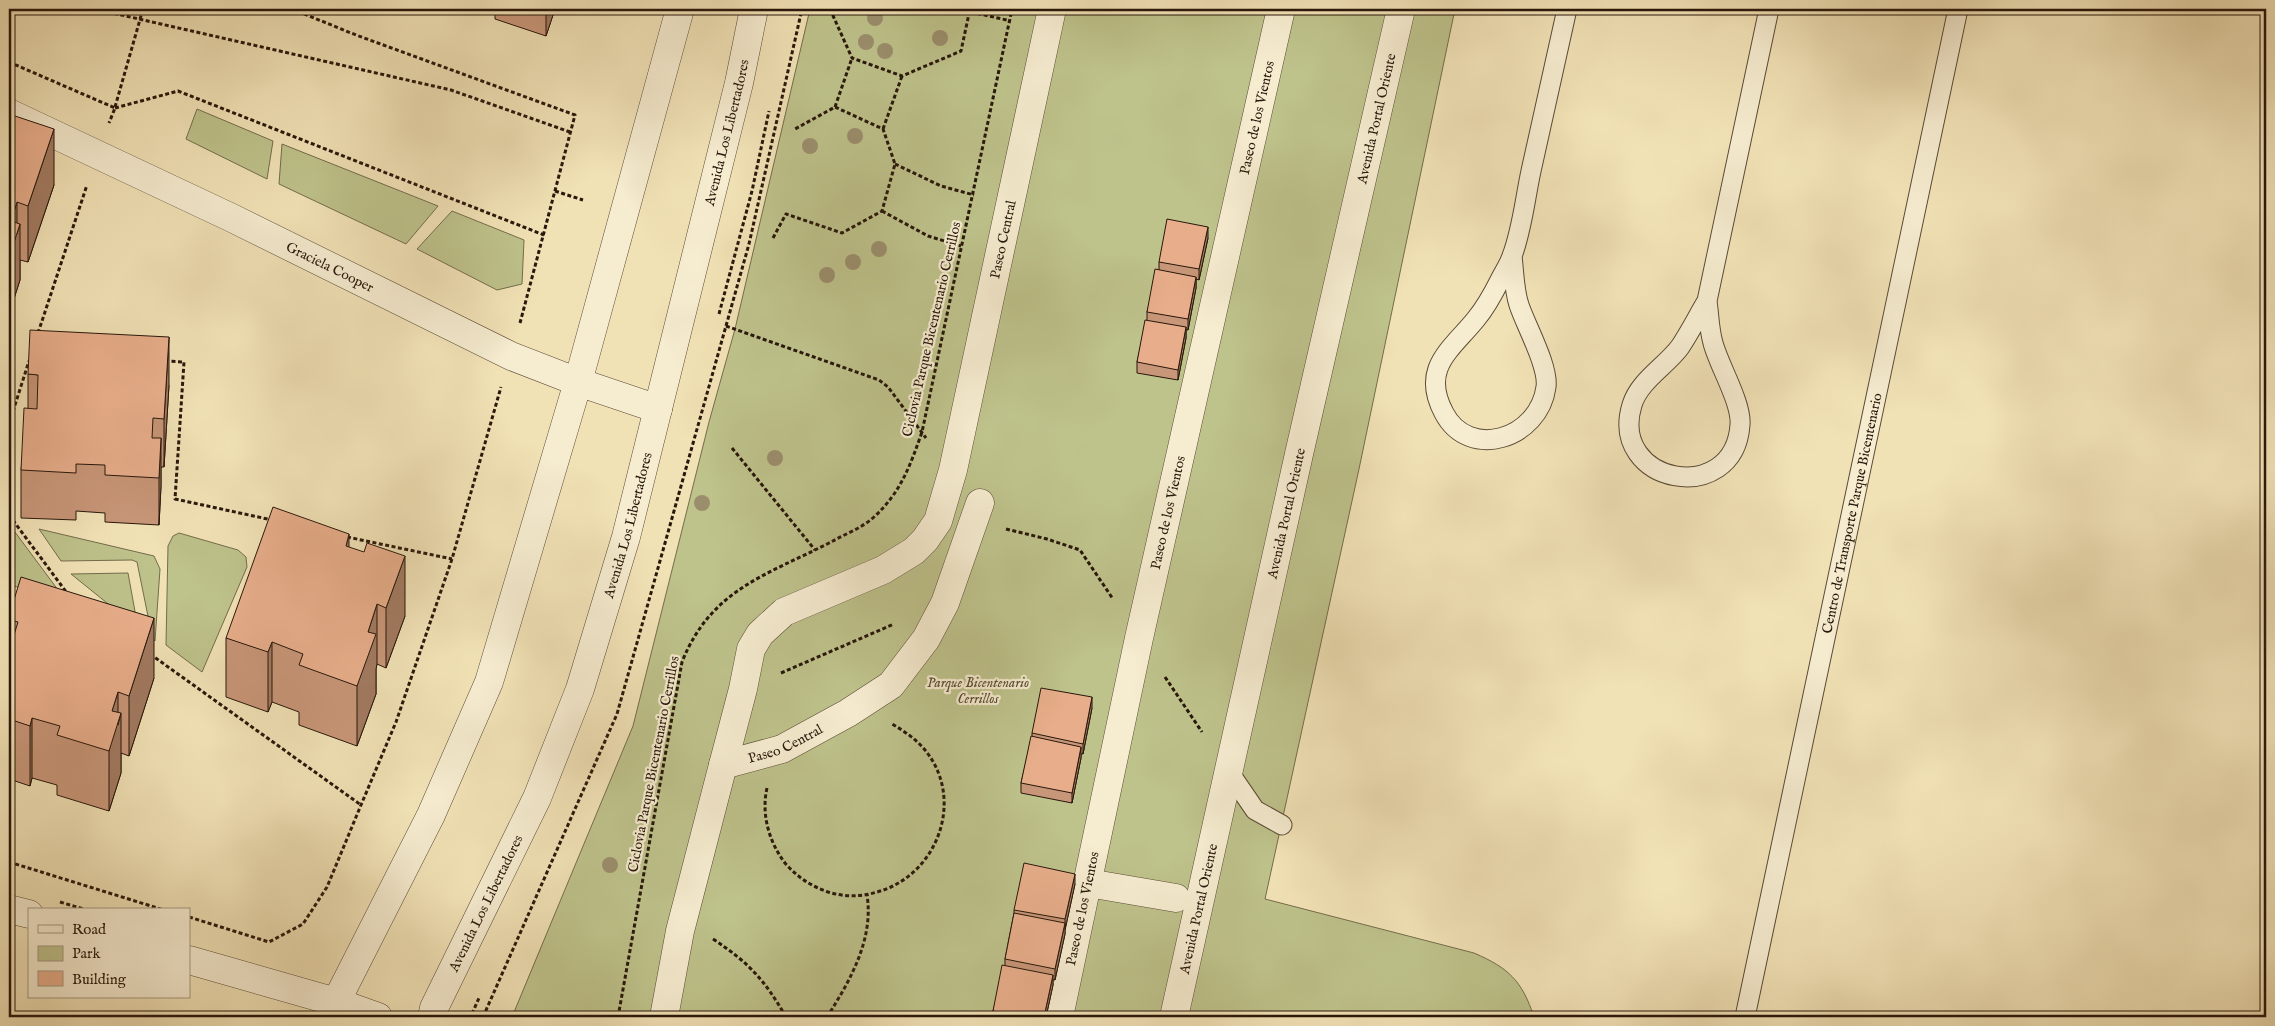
<svg xmlns="http://www.w3.org/2000/svg" width="2275" height="1026" viewBox="0 0 2275 1026" font-family="'IM FELL English',serif">
<rect width="100%" height="100%" fill="#f1e2b6"/>
<filter id="stains"><feTurbulence type="fractalNoise" baseFrequency=".004" numOctaves="4"/><feColorMatrix values="0 0 0 0 .2 0 0 0 0 .09 0 0 0 0 .02 0 0 0 .5 -.17"/></filter>
<radialGradient id="worn" r=".72"><stop offset=".6" stop-color="#630" stop-opacity="0"/><stop offset="1" stop-color="#630" stop-opacity=".3"/></radialGradient>
<g fill="#bec28b" stroke="#736c4b">
<path d="M810,9H1455L1359,469L1265,899L1474,953C1509,968 1522,981 1534,1017H512L633,726L709,422L735,329Z"/>
<path d="M197,109L273,141L267,179L186,139Z"/>
<path d="M282,144L438,206L406,244L279,184Z"/>
<path d="M452,211L524,240L522,284L497,290L417,249Z"/>
<path d="M9,524L64,598L9,585Z"/>
<path d="M39,529L154,556L160,569L155,641L152,636L137,562L132,560L61,561Z"/>
<path d="M179,533L238,550L246,557L247,567L202,672L166,645L168,546L173,536Z"/>
<path d="M128,573L138,628L71,574Z"/>
</g>
<g fill="none" stroke-linecap="round" stroke-linejoin="round">
<g stroke="#5a4a36" stroke-width="21">
<g id="service">
<path d="M1512,256C1514,272 1514,290 1519,305C1526,326 1549,367 1546,387C1539,439 1469,461 1444,413C1420,368 1451,350 1476,319C1486,307 1493,294 1500,280C1504,272 1509,265 1512,256C1522,230 1525,199 1531,171C1543,117 1555,63 1567,9"/>
<path d="M1707,301C1698,316 1690,332 1680,347C1666,366 1639,381 1632,405C1608,484 1734,508 1740,425C1742,403 1719,366 1713,343C1709,329 1709,314 1707,301L1769,9"/>
<path d="M1229,772L1255,810L1282,825"/>
<path id="s1" d="M1745,1017L1958,9"/>
</g>
</g>
<g stroke="#5a4a36" stroke-width="29">
<g id="pedestrian">
<path id="s2" d="M723,765L743,689L751,649L760,634L784,612L883,570L914,551L925,540L938,521L953,470L1052,9"/>
<path d="M1088,883L1176,898"/>
<path id="s3" d="M664,1017L680,931L723,765L782,749L848,713L891,685L926,639L945,603L980,503"/>
<path id="s4" d="M1059,1017L1139,638L1281,9"/>
</g>
</g>
<g stroke="#5a4a36" stroke-width="29">
<g id="minor">
<path id="s5" d="M9,113L232,218L511,356L578,382L658,409"/>
<path d="M9,909L29,914"/>
<path d="M189,960L336,1002L378,1017"/>
<path d="M336,1002L431,815L489,682L578,382L680,9"/>
<path id="s6" d="M432,1017L434,1008L537,798L580,689L626,537L739,83L754,9"/>
<path id="s7" d="M1174,1017L1299,454L1401,9"/>
</g>
</g>
<g stroke="#28170b" stroke-width="3" stroke-dasharray="4 2.5" stroke-linecap="butt">
<path d="M95,9L451,90L570,132"/>
<path d="M292,9L356,35L575,115L520,323"/>
<path d="M830,9L852,58L902,76L961,51L970,9"/>
<path d="M971,12L1011,21"/>
<path d="M9,62L115,108L109,123"/>
<path d="M115,107L143,9"/>
<path d="M835,107L852,58"/>
<path d="M115,108L178,91L544,235"/>
<path d="M883,129L902,76"/>
<path d="M895,164L941,186L974,195"/>
<path d="M555,191L583,200"/>
<path d="M882,211L928,236L961,246"/>
<path d="M773,238L786,214L842,233L882,211L895,164L883,129L835,107L795,129"/>
<path d="M719,314L752,191L769,111"/>
<path d="M726,326L879,380L888,387L926,438"/>
<path d="M38,333L87,185"/>
<path d="M165,361L184,362L175,499L272,520"/>
<path d="M9,424L29,361"/>
<path d="M732,448L815,550"/>
<path d="M9,515L67,593"/>
<path d="M1006,529L1047,539L1080,550L1113,599"/>
<path d="M347,537L452,559"/>
<path d="M150,654L361,805"/>
<path d="M781,673L894,624"/>
<path d="M1165,677L1202,732"/>
<path d="M767,788C761,814 769,842 785,863C797,877 811,886 828,892C844,897 861,897 877,892C937,876 966,800 925,750C916,739 904,731 892,724"/>
<path d="M9,862L164,910"/>
<path d="M60,902L87,910"/>
<path d="M189,917L269,942L303,924L327,887L361,805L396,722L452,559L501,387"/>
<path d="M713,939C749,963 764,979 786,1017"/>
<path d="M467,1015L471,1016L479,998"/>
<path d="M483,1017L617,714L749,244L802,9"/>
<path d="M618,1017L682,662C711,589 767,575 831,542C845,534 862,528 874,517C901,492 910,466 922,432L1012,9"/>
<path d="M827,1017C850,981 874,939 867,895"/>
</g>
<use href="#service" stroke="#f6ecd0" stroke-width="19"/>
<use href="#pedestrian" stroke="#f6ecd0" stroke-width="28"/>
<use href="#minor" stroke="#f6ecd0" stroke-width="28"/>
</g>
<g fill="#9b8e6d">
<circle cx="875" cy="18" r="8"/>
<circle cx="940" cy="38" r="8"/>
<circle cx="866" cy="42" r="8"/>
<circle cx="885" cy="51" r="8"/>
<circle cx="855" cy="136" r="8"/>
<circle cx="810" cy="146" r="8"/>
<circle cx="879" cy="249" r="8"/>
<circle cx="853" cy="262" r="8"/>
<circle cx="827" cy="275" r="8"/>
<circle cx="775" cy="458" r="8"/>
<circle cx="702" cy="503" r="8"/>
<circle cx="610" cy="865" r="8"/>
</g>
<g fill="#c89678" stroke="#28170b">
<path d="M493,9H555L546,36L495,19V9Z"/>
<path d="M9,114L54,185L28,262L20,260V280L9,314Z"/>
<path d="M1208,238L1199,280L1196,279V288L1188,330H1186V338L1178,380L1137,373V362L1147,320V312L1159,270V262Z"/>
<path d="M28,374L169,385L164,467H161V486L159,525L105,522V513L76,511V520L21,518V470L28,408Z"/>
<path d="M349,547L405,616L386,668L377,664L376,669V694L357,746L299,725V712L272,702L268,712L226,697V638Z"/>
<path d="M9,616L154,678L129,756L121,753V773L109,811L57,795V785L32,778L30,786L9,779Z"/>
<path d="M1092,708L1083,754H1081V758L1072,803L1021,793V783L1032,737V733Z"/>
<path d="M1075,884L1065,930V934L1055,980H1053V985L1046,1017H993V1011L1005,965V959L1014,913V910Z"/>
</g>
<g fill="#a27a61" stroke="#28170b">
<path d="M546,9H555L546,36Z"/>
<path d="M54,129V185L28,262V206Z"/>
<path d="M17,202V234L20,224V280L9,314V258L11,221Z"/>
<path d="M1208,227V238L1199,280V269Z"/>
<path d="M1196,277V288L1188,330V319Z"/>
<path d="M1186,327V338L1178,380V370Z"/>
<path d="M169,337V385L164,467V419Z"/>
<path d="M161,438V486L159,525V478Z"/>
<path d="M349,534V594L346,546Z"/>
<path d="M405,556V616L386,668V608Z"/>
<path d="M377,604V664L376,669V694L357,746V686L368,632Z"/>
<path d="M154,618V678L129,756V696Z"/>
<path d="M272,642V702L268,712V652Z"/>
<path d="M118,692V725L121,713V773L109,811V751L112,711Z"/>
<path d="M1092,697V708L1083,754V744Z"/>
<path d="M32,718V778L30,786V726Z"/>
<path d="M1081,747V758L1072,803V793Z"/>
<path d="M1075,874V884L1065,930V919Z"/>
<path d="M1065,923V934L1055,980V969Z"/>
<path d="M1053,975V985L1046,1017H1044Z"/>
</g>
<g fill="#e8ae8b" stroke="#28170b">
<path d="M9,114L54,129L28,206L17,202L11,221L20,224L9,258Z"/>
<path d="M1167,219L1208,227L1199,269L1159,262Z"/>
<path d="M1155,269L1196,277L1188,319L1147,312Z"/>
<path d="M1145,320L1186,327L1178,370L1137,362Z"/>
<path d="M30,330L169,337L164,419L153,418L152,438H161L159,478L105,475V465L76,464V473L21,470L24,408L37,409L38,375L28,374Z"/>
<path d="M273,507L349,534L346,546L364,552L367,543L405,556L386,608L377,604L368,632L376,634L357,686L299,665L303,654L272,642L268,652L226,638Z"/>
<path d="M21,577L154,618L129,696L118,692L112,711L121,713L109,751L57,735L60,726L32,718L30,726L9,719V651L18,622L9,620V616Z"/>
<path d="M1041,688L1092,697L1083,744L1032,733Z"/>
<path d="M1031,736L1081,747L1072,793L1021,783Z"/>
<path d="M1024,863L1075,874L1065,919L1014,910Z"/>
<path d="M1014,913L1065,923L1055,969L1005,959Z"/>
<path d="M1002,965L1053,975L1044,1017H1025L993,1011Z"/>
</g>
<g text-anchor="middle" stroke-width="4.5" stroke-linejoin="round" paint-order="stroke">
<g font-size="14" fill="#28170b" stroke="#f6ecd0">
<text dy="5" stroke="none"><textPath href="#s4" startOffset="921">Paseo de los Vientos</textPath></text>
<text dy="5" stroke="none"><textPath href="#s7" startOffset="921">Avenida Portal Oriente</textPath></text>
<text dy="5" stroke="none"><textPath href="#s6" startOffset="936">Avenida Los Libertadores</textPath></text>
<text dy="5" stroke="none"><textPath href="#s2" startOffset="641">Paseo Central</textPath></text>
<text dy="5" stroke="none"><textPath href="#s5" startOffset="356">Graciela Cooper</textPath></text>
<text transform="translate(931 329) rotate(-77)" y="5">Ciclovia Parque Bicentenario Cerrillos</text>
<text dy="5" stroke="none"><textPath href="#s4" startOffset="516">Paseo de los Vientos</textPath></text>
<text dy="5" stroke="none"><textPath href="#s7" startOffset="516">Avenida Portal Oriente</textPath></text>
<text dy="5" stroke="none"><textPath href="#s1" startOffset="515">Centro de Transporte Parque Bicentenario</textPath></text>
<text dy="5" stroke="none"><textPath href="#s6" startOffset="531">Avenida Los Libertadores</textPath></text>
<text dy="5" stroke="none"><textPath href="#s3" startOffset="325">Paseo Central</textPath></text>
<text transform="translate(653 764) rotate(-79)" y="5">Ciclovia Parque Bicentenario Cerrillos</text>
<text dy="5" stroke="none"><textPath href="#s6" startOffset="126">Avenida Los Libertadores</textPath></text>
<text dy="5" stroke="none"><textPath href="#s4" startOffset="111">Paseo de los Vientos</textPath></text>
<text dy="5" stroke="none"><textPath href="#s7" startOffset="111">Avenida Portal Oriente</textPath></text>
</g>
<g font-size="14" font-style="italic" fill="#554a31" stroke="#f6ecd0">
<text x="978" y="687">Parque Bicentenario<tspan x="978" dy="16">Cerrillos</tspan></text>
</g>
</g>
<rect width="2275" height="1026" fill="none" stroke="#f1e2b6" stroke-width="30"/>
<rect x="10" y="10" width="2255" height="1006" fill="none" stroke="#28170b" stroke-width="2.5"/>
<rect x="15" y="15" width="2245" height="996" fill="none" stroke="#28170b"/>
<rect x="28" y="908" width="162" height="90" fill="#f6ecd0" stroke="#a49781"/>
<rect x="38" y="925" width="25" height="8" fill="#f6ecd0" stroke="#a49781"/>
<text x="72" y="934" font-size="15" fill="#28170b">Road</text>
<rect x="38" y="946" width="25" height="15" fill="#bec28b" stroke="#a49781"/>
<text x="72" y="958" font-size="15" fill="#28170b">Park</text>
<rect x="38" y="971" width="25" height="15" fill="#e8ae8b" stroke="#a49781"/>
<text x="72" y="984" font-size="15" fill="#28170b">Building</text>
<rect width="100%" height="100%" filter="url(#stains)"/>
<rect width="100%" height="100%" fill="url(#worn)"/>
</svg>
